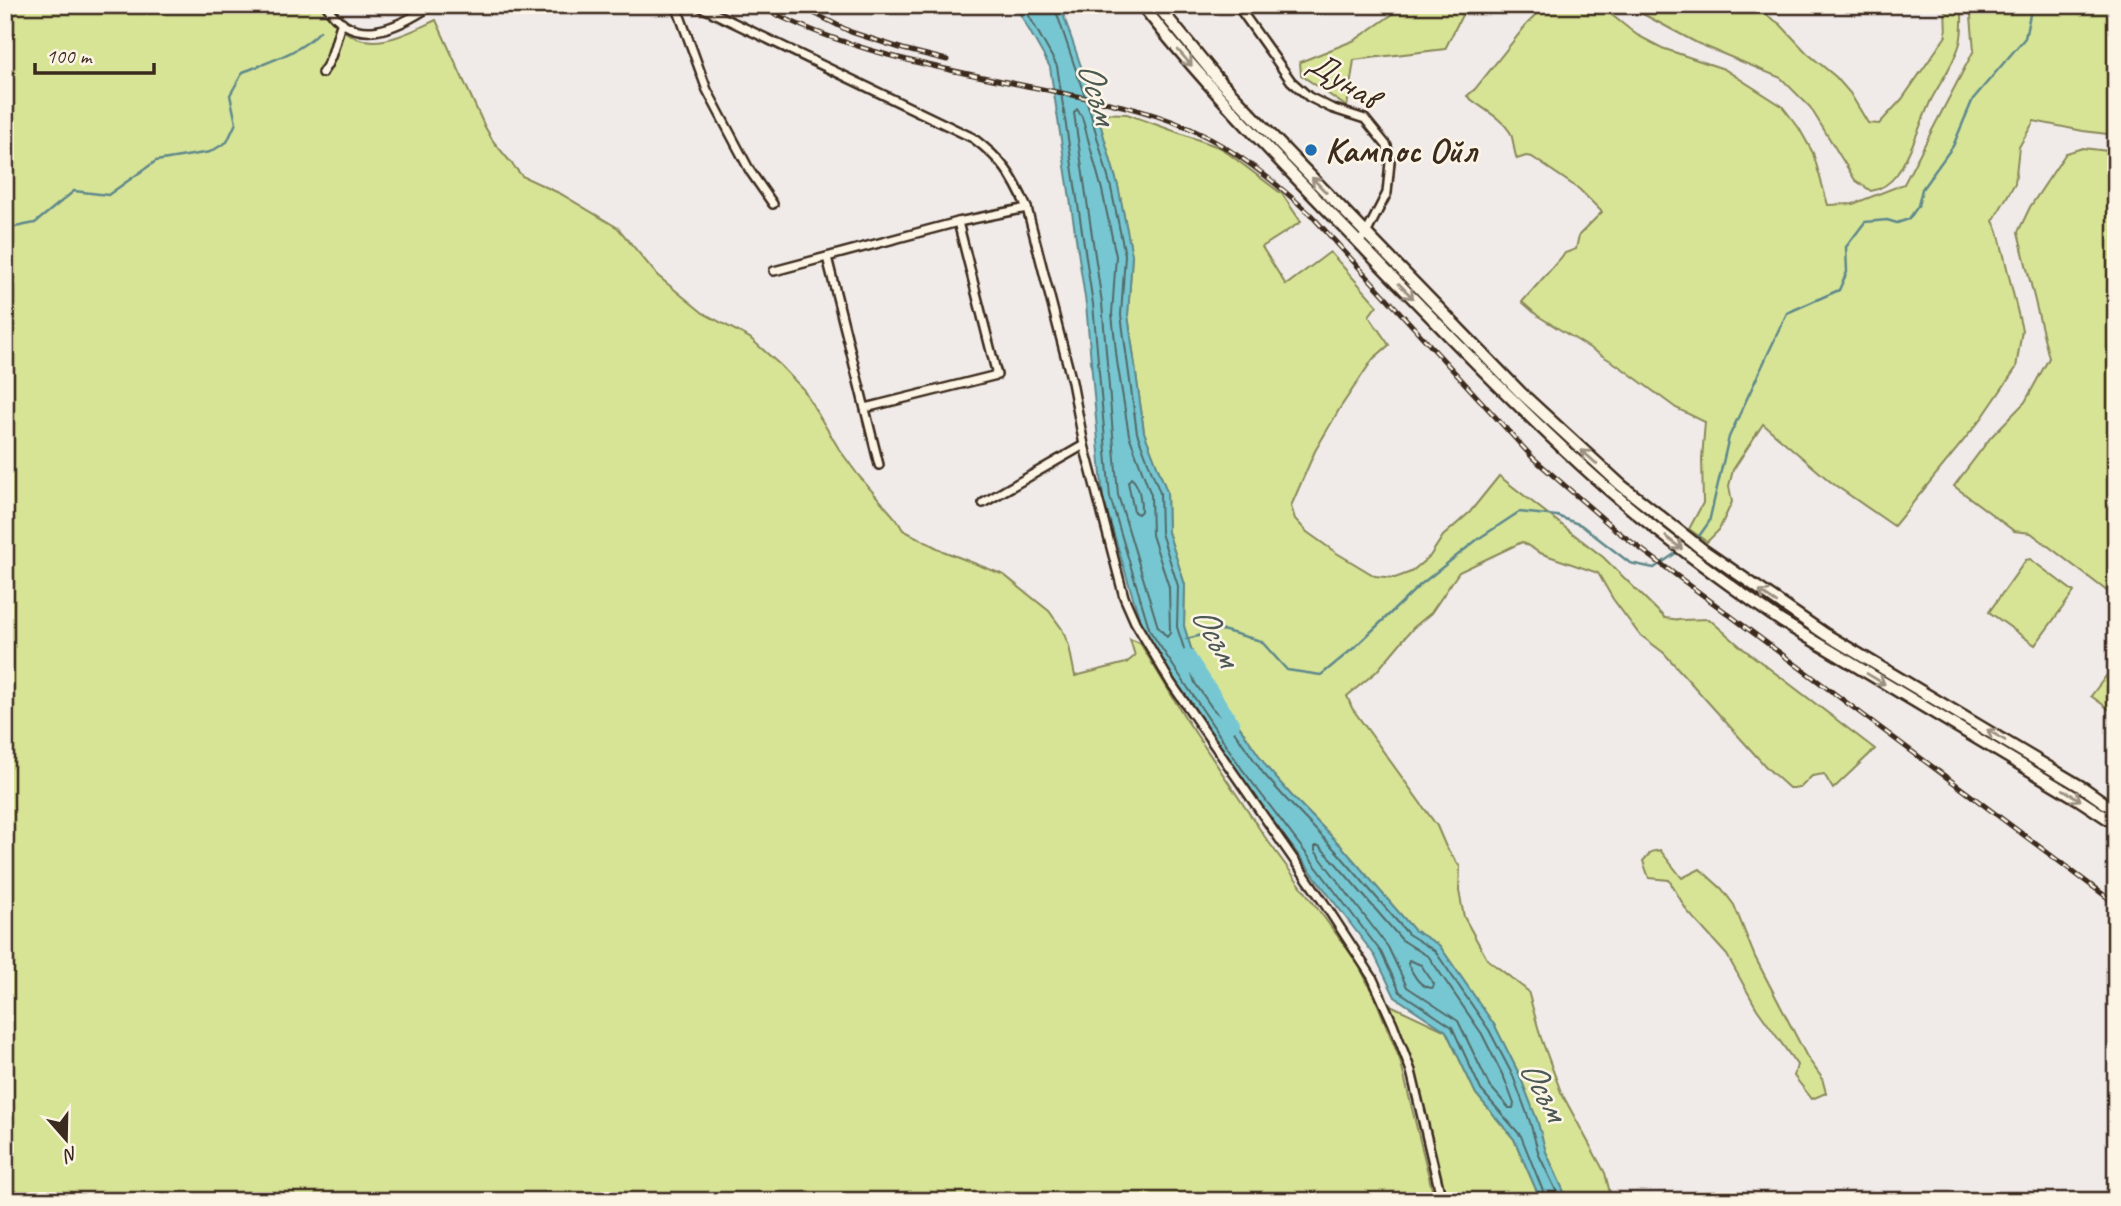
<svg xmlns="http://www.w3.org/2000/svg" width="2121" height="1206" viewBox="0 0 2121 1206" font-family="Caveat,sans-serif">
<rect width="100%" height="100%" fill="#f0ebe8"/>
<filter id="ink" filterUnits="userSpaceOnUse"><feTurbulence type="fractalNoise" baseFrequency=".0143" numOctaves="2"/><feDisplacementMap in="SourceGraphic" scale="14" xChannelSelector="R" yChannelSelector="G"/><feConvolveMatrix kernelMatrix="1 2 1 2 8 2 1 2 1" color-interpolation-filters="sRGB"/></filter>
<g filter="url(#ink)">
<g fill="#d7e496" stroke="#89875a" stroke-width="2">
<path d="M5,5H327C331,12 336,23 342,29C370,55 408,33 436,20L484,125L493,141L522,176L561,194L618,228L658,276L703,313L750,338L780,365L803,389L839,449L858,475L897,520L903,530L943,551L1004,575L1049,611L1062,629L1069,646L1075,676L1126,663L1135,656L1130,639L1140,643L1186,719L1265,837L1359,965L1378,1005L1400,1060L1435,1201H5Z"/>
<path d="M1406,5H1467L1445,49L1354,60L1347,107L1301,75L1300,62L1355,40Z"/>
<path d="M1546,5H1599L1637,35L1662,48L1724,69L1782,106L1799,128L1813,153L1828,205L1853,204L1904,184L1974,50L1970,5H2116V135L2083,131L2034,121L2019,147L2015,183L1993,221L1998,231L2022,330L2016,368L1982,418L1894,526L1832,483L1763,424L1733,470L1729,486L1732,502L1719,530L1707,542L1689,529L1703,503L1702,459L1705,422L1676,408L1619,366L1538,316L1522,302L1565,253L1576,249L1579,235L1602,212L1579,189L1532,157L1526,156L1517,159C1513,150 1514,139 1510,132C1500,116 1480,108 1467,96L1475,89L1527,24Z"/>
<path d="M1626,5H1751L1780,24L1807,53L1836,77L1850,93L1868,123L1879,124L1902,99L1946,36L1945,5H1962C1962,18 1963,31 1960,43C1954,64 1941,81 1931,100C1920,124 1912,152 1897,174C1891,182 1882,189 1871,191L1855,180L1810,107L1781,78L1697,43Z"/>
<path d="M1097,113L1127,114L1221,148L1282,194L1301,222L1262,247L1286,285L1330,252L1377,305L1369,316L1389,345L1373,359L1340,408L1315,451L1291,506L1295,519L1307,532L1335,552L1375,576L1395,578L1411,572L1430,556L1443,536L1470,512L1499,476L1603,557L1665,618L1681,620L1709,619L1741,647L1875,749L1833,789L1824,774L1812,776L1800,788H1789L1767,768L1664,653L1639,634L1613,599L1598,573L1540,553L1522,542L1459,572L1431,613L1413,628L1377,671L1347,696L1352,708L1437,826L1446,847L1460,867L1459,891L1464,917L1487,959L1528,991L1541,1038L1561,1092L1605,1173L1612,1201H1568L1546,1152L1537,1120L1519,1074L1495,1026L1439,945L1414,930L1343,848L1291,795L1268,769L1235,720L1218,704L1201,680L1184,626L1185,585L1168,532L1167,492L1144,432L1128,315L1132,255L1118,186Z"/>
<path d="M2083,148L2116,152V598L2031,533L2014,531L1954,486L1991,437L2025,402L2049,358L2018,232L2030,207L2066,153Z"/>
<path d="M2030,559L2074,592L2035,645L1989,612L2026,560Z"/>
<path d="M2116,663V714L2091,696Z"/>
<path d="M1660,850L1682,878L1700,869L1722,889L1734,905L1755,957L1807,1057L1822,1078L1826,1093L1812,1099L1794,1076L1797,1065L1757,1009L1727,955L1687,911L1669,880L1649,878L1643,861L1651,852Z"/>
<path d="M1386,1003L1446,1031L1476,1094L1514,1139L1541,1201H1442L1416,1094Z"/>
</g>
<path fill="#77c7d3" stroke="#5f888b" stroke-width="2" d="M1015,5H1060L1097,113L1118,186L1132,255L1128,315L1144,432L1167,492L1168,532L1185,585L1184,626L1201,680L1218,704L1235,720L1268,769L1291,795L1343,848L1414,930L1439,945L1495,1026L1519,1074L1537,1120L1546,1152L1568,1201H1541L1514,1139L1476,1094L1446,1031L1395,997L1375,956L1237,774L1144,634L1103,498L1086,304L1050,67Z"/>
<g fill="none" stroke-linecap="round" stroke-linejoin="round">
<g stroke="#536966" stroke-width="2">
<path d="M1023,5L1057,66L1093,304L1110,497L1150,631L1242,769L1381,952L1400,992L1452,1027L1481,1090L1521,1136L1547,1201"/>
<path d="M1054,5L1091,115L1111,188L1125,255L1121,315L1137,433L1160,493L1161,533L1178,586L1177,627L1195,683L1212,708L1230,725L1263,773L1286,799L1338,853L1408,934L1435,951L1489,1030L1513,1076L1530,1122L1539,1155L1561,1201"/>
<path d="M1077,109L1082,117L1102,190L1116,256L1112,314L1117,361L1129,435L1151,495L1152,535L1169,587L1170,633L1167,637L1158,627L1118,495L1102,303L1074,113Z"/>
<path d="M1131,478C1140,485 1141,500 1141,511L1138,514L1134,512L1128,482Z"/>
<path d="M1315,846H1319L1332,859L1402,940L1429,957L1482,1034L1505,1080L1514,1104L1513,1108H1509L1489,1085L1458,1021L1407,987L1388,947L1315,851Z"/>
<path d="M1409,960L1421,965L1434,984L1433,988C1420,988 1414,976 1408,964Z"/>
</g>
<g stroke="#5f888b" stroke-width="2.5">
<path d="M5,229L35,223L74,191L108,195L156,161L210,152L227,142L236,123L230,95L243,72C269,62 301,52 320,31"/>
<path d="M1697,539L1709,522L1729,437L1787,313L1839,290L1847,272L1846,247L1865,222L1887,220L1897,223L1909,219L1918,206L1922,189L1953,146L1973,99L2025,38L2032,5"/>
<path d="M1186,639L1222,630L1261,641L1287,670L1321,675L1355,647L1420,585L1478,539L1519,512L1557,516L1581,525L1630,563L1654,568L1676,553"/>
</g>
<path stroke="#77c7d3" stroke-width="14" d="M1188,656L1233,724"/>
<g stroke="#3b2a1e" stroke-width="12">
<g id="street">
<path d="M326,5C354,50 398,28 432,5"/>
<path d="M676,5L707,90L750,171L773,204"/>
<path d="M697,5L973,138C1002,160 1012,174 1027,208L1072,382L1084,445L1124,597L1135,622L1171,683L1324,903L1372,977L1393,1024L1411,1071L1442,1201"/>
<path d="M1237,5L1291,81L1309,97L1331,108L1365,119L1387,146L1390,162L1387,193L1366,234L1359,242"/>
<path d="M322,73C334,58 335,39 342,22"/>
<path d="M827,257L879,465"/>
<path d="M774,271L958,222L1027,208"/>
<path d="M865,408L997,375L958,222"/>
<path d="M983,503L1084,445"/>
</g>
</g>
<g stroke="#3b2a1e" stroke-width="15">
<g id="secondary">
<path d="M1142,5C1211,93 1290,171 1367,251C1437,323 1506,396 1580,464C1643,522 1711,573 1781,621L2078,799L2116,824"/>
<path d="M1157,5L1217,78L1291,156L1521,393L1622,486L1703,550L1825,634L2085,789L2116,811"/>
</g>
</g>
<use href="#street" stroke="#fcf5e5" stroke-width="7"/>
<use href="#secondary" stroke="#fcf5e5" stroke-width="10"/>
<g stroke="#3b2a1e" stroke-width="5">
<g id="rail">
<path d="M757,5C848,53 948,70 1047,90C1100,101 1156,110 1205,136C1245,157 1278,184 1311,215L1533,458L1617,531L2116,904"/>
<path d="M798,5L851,32L903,49L947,60"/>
</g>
</g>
<use href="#rail" stroke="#fcf5e5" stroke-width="2.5" stroke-dasharray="8" stroke-linecap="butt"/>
</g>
<defs><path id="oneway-shaft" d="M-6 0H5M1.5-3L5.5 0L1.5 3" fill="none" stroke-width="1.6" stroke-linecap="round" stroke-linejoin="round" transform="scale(1.75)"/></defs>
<g stroke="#9c9082">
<use href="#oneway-shaft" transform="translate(1185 58) rotate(49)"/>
<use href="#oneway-shaft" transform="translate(1319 185) rotate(-134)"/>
<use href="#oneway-shaft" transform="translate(1406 291) rotate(46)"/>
<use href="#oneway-shaft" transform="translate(1589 457) rotate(-138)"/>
<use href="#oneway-shaft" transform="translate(1674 543) rotate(38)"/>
<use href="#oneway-shaft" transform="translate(1768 597) rotate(-146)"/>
<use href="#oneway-shaft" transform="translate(1876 679) rotate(31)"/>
<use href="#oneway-shaft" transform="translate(1996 735) rotate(-149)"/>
<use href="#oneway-shaft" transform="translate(2072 795) rotate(32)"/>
</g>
</g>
<circle fill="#1f6fb2" stroke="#fcf5e5" stroke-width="2.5" cx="1311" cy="150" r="7"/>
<g text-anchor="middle" stroke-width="5" stroke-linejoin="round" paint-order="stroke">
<g font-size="35" fill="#3b2a1e" stroke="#fcf5e5">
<text transform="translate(1344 79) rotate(33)" y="12">Дунав</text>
</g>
<g font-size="35" font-weight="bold" fill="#3b2a1e" stroke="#fcf5e5" text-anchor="start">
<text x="1325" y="162">Кампос Ойл</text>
</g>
<g font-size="37" font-style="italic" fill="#4d5954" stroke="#fcf5e5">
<text transform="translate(1099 92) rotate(73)" y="13">Осъм</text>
<text transform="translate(1217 635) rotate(61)" y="13">Осъм</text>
<text transform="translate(1545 1089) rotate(62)" y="13">Осъм</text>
</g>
</g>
<rect width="2121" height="1206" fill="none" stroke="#fcf5e5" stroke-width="28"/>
<rect x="14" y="14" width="2093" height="1178" fill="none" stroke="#3b2a1e" stroke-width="2.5" filter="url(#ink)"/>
<g transform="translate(66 1139) rotate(160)" stroke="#fcf5e5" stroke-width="5" paint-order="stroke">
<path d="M0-5L12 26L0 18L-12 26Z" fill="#3b2a1e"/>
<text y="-10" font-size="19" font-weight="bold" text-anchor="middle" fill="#3b2a1e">N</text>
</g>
<path d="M35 63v10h119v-10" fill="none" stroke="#3b2a1e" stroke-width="3.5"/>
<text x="46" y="63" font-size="21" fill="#3b2a1e" stroke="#fcf5e5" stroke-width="5" paint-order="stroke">100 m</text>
</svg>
